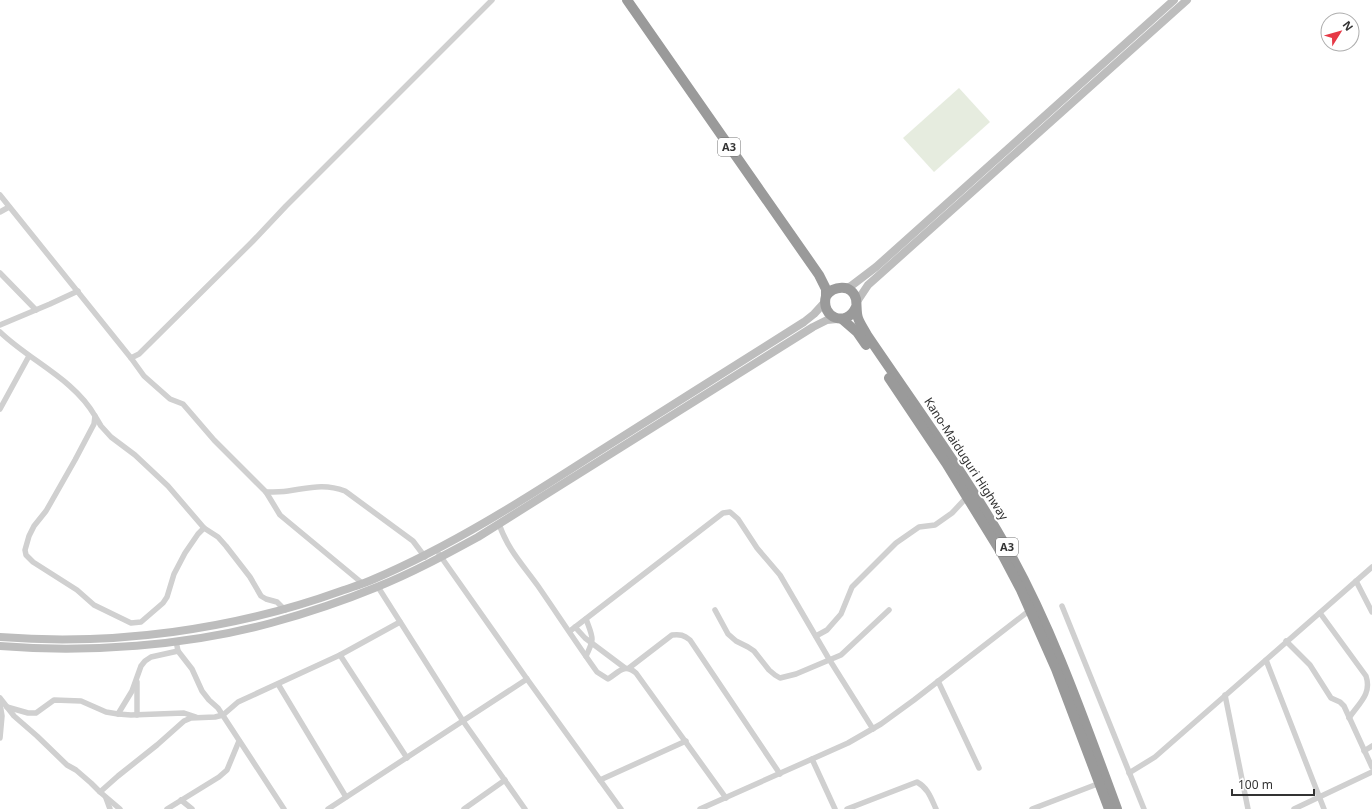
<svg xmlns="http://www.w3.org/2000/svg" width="1372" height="809" viewBox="0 0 1372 809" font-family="'Noto Sans',sans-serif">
<rect width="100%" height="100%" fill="#fff"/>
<path fill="#e6ecdf" d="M959,88L990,122L934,172L903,138Z"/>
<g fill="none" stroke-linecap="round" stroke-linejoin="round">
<g stroke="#d0d0d0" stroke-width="5.5">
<path d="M0,195L131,358L139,354L252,242L286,206L492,0"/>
<path d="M0,212L9,207"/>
<path d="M0,273L36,310"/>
<path d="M0,325L50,304L78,291"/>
<path d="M0,332C30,361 74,379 95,416L94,424L75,460L46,511L34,526L29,536L25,550L26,555L33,562L77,590L94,605L131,623L141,622L163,603L167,597L174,574L185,553L198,534L204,528"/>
<path d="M131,358L144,376L170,399L183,404L214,440L266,492L280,515L362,583"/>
<path d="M0,409L29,356"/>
<path d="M95,416L101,426L111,437L135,455L168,486L204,528L218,537L226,546L250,577L261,596L266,599L277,602L285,610"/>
<path d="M266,492C273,492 281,492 288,491C309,488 324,483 345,491L413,541L425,557"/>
<path d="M499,524C508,550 523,565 538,586C558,615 577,644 597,672L608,679C619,672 624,663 636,673L726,798"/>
<path d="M439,554L527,679L621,809"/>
<path d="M1356,581L1372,612"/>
<path d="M378,587L463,721L525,809"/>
<path d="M1062,606L1144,809"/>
<path d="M715,610L728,634L736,641L748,647L754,651L769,670L775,675L780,678L796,674L841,655L889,610"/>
<path d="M1320,613L1366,676C1372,694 1359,703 1349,718"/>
<path d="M586,619C593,638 595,638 586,656"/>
<path d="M575,627L585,638L625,668"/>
<path d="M570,631L723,513L730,512L738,519L757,548L780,575L829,659L873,729"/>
<path d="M816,636L827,630L841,614L852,587L896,543L919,527L935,525L952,513L967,497"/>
<path d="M176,641L178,651L192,669L202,691L209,700L218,708L284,809"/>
<path d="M1286,641L1310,665L1331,698L1340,702L1344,706L1372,767"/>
<path d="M340,655L407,758"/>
<path d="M1266,660L1324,809"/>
<path d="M629,668L672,635C680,634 684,635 690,640L780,774"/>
<path d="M938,681L979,768"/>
<path d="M137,682V715"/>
<path d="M278,684L346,797"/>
<path d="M1225,695L1248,809"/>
<path d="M0,698L14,716L37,736L67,765L76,770L91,783L100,792L120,809"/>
<path d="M0,704L2,716L0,738"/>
<path d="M7,707L28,713H36L54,700L81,701L106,712L118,714L131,715L184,713L196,717"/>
<path d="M118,714L132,691L141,666L145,661L151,657L178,651"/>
<path d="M1364,751L1372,746"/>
<path d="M812,759L835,809"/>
<path d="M1129,773L1155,757L1372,567"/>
<path d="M600,780L686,741"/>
<path d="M100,792L118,776L157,745L184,721L191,718L215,717L223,715L238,702L340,655L400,622"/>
<path d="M106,798L110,809"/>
<path d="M181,800L192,809"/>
<path d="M167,809L219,777L227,770L239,741"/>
<path d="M328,809L527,679"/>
<path d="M464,809L505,780"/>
<path d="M700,809L848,743L881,724L914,700L1030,610"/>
<path d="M847,809L917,782C928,788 931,798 936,809"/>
<path d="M1032,809L1100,783"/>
<path d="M1294,809L1372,772"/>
</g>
<g stroke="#bdbdbd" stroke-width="8">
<path d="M845,288L851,286L876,267L1174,0"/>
<path d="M856,303L868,285L877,277L1187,0"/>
<path d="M0,637C114,646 233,630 341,591C352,587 363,584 374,579C451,546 520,502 590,457C661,412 733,367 804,322L814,314L825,302"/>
<path d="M0,646C87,653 187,646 271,623C307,613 343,601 377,587C412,573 445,555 478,537L813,327L827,320L837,319"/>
</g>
<g stroke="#9a9a9a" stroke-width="10">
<path d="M627,0L819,275L826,289V296"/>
<path d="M856,307C847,328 820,318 826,296C834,285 852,284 856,299C857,305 856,312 858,318C860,324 864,329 867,335C915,406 966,475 1008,550C1053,630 1085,723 1117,809"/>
<path d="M842,319L857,332L866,345"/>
<path d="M889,378L946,463L1002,554L1021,590L1056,669L1109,809"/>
</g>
</g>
<g text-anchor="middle" stroke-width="4" stroke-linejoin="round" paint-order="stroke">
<g fill="#fff" stroke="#707070" stroke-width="1">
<rect x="718" y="138" width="22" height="18" rx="3"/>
<rect x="996" y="538" width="22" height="18" rx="3"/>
</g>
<g font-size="11" font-weight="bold" fill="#333">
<text x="729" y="151">A3</text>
<text x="1007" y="551">A3</text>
</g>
<g font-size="12" fill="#333" stroke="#fff">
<text transform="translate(966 459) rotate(57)" y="4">Kano-Maiduguri Highway</text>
</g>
</g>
<g transform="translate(1340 32) rotate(53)"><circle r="19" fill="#ffffff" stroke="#adadad"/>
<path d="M0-3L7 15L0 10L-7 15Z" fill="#e63946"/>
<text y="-6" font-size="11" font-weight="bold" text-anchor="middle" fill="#333333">N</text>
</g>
<path d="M1232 789v6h82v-6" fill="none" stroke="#333333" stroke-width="2"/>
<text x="1238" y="789" font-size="12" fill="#333333" stroke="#ffffff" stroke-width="3" paint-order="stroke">100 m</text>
</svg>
